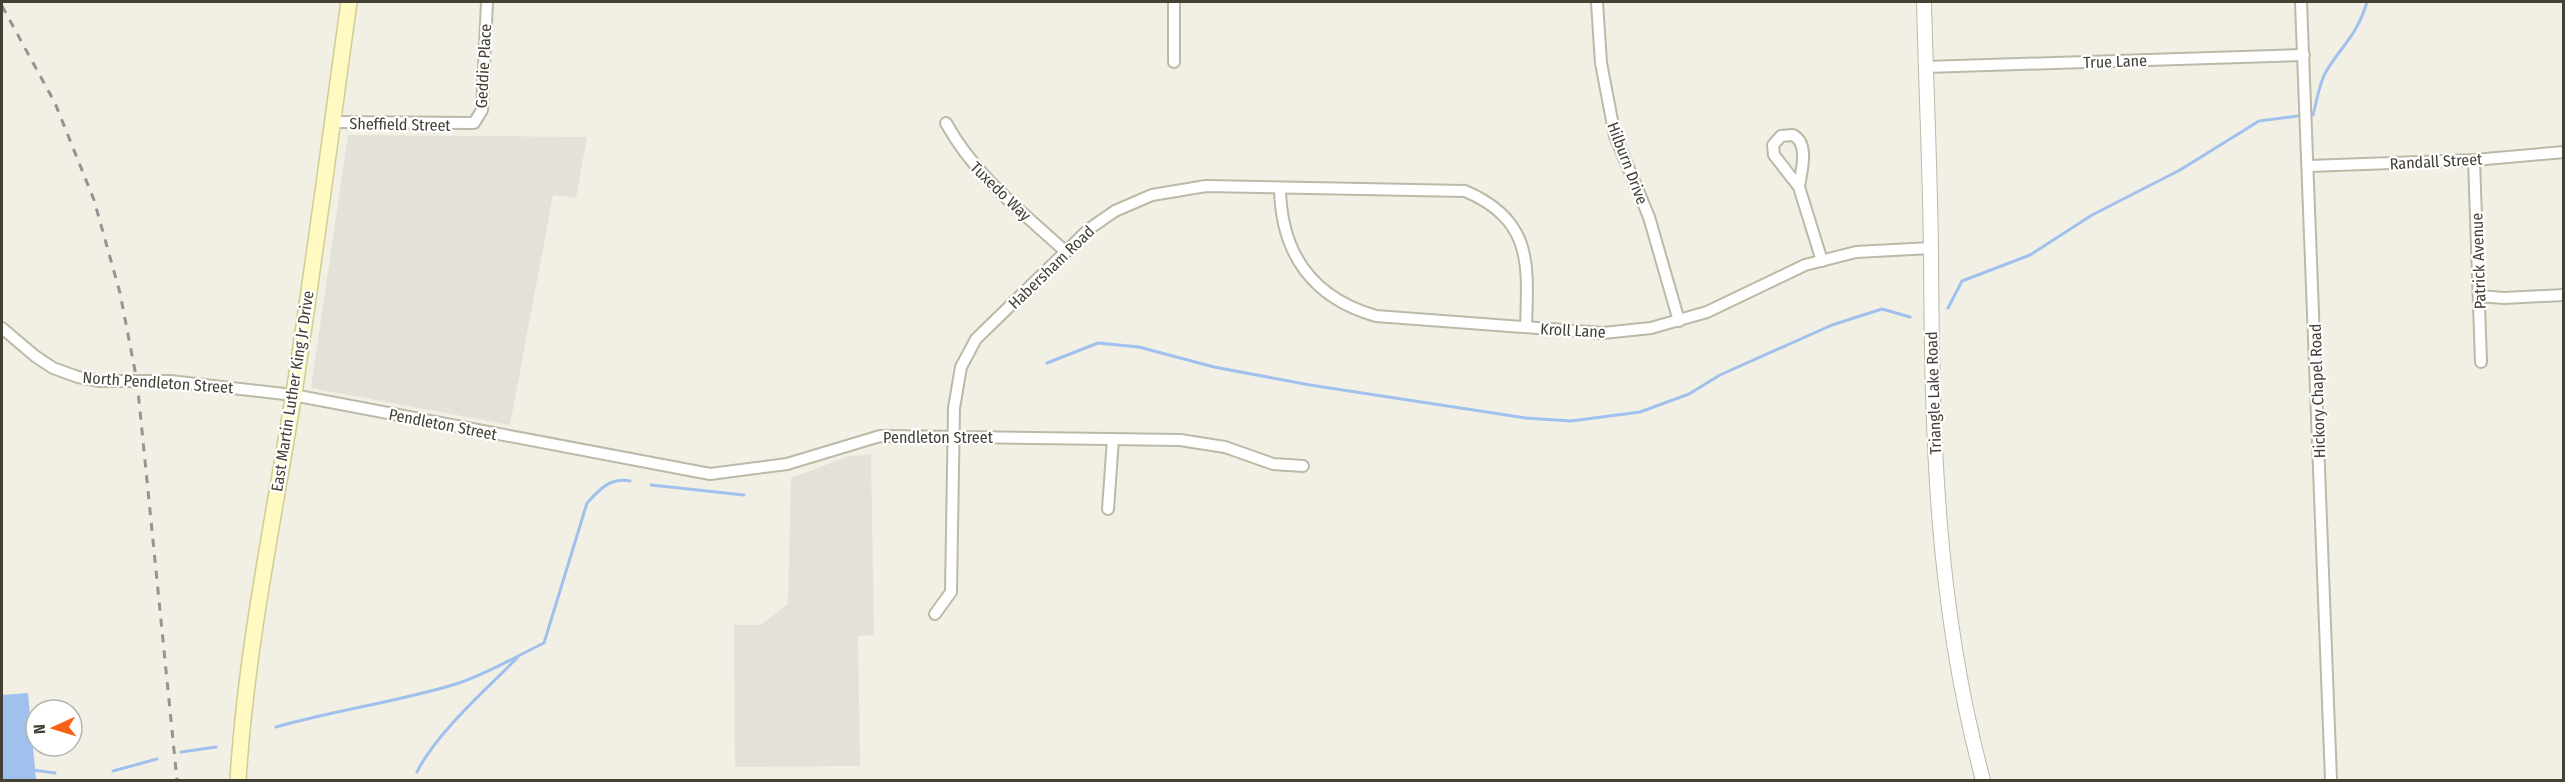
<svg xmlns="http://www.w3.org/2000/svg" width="2565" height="782" viewBox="0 0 2565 782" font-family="'Fira Sans Condensed',sans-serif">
<rect width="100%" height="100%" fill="#f2f0e4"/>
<g fill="#e4e1d9">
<path d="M348,135L587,137L576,198L553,195L510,425L311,388Z"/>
<path d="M871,454L874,635L858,636L860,766L735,767L734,625H761L788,604L791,478L849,456Z"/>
</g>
<path fill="#a0c0ee" d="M28,693L36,780H2V695Z"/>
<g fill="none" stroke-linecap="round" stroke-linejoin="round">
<g stroke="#a0c0ee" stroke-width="3">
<path d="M2313,115C2317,101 2319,82 2327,70C2344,43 2357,35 2367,2"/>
<path d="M1948,308L1962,281L2030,255L2092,215L2180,170L2259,121L2298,116"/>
<path d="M1047,363L1098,343L1139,347L1214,367L1310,385L1526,418L1571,421L1640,412L1689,394L1720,375L1832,325L1882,309L1910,317"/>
<path d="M651,485L744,495"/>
<path d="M276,727C336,710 397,702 456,684C487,674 515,657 544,643L587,503C599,490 610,477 630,481"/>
<path d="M181,752L216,747"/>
<path d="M33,770L55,773"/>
<path d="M113,771L157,759"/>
<path d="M417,772C436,733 486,690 517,658"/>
</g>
<g stroke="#bdb9a7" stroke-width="14">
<g id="minor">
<path d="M1597,2L1601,63L1615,136L1649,217L1679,321"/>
<path d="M2301,2L2331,780"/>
<path d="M1174,62V2"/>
<path d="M1926,67L2304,55"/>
<path d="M332,122L474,123L482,110L487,2"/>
<path d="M946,123C976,177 1020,210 1066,252"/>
<path d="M2474,160L2481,362"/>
<path d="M2309,166L2474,160L2564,152"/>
<path d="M1799,187C1801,171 1810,144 1793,135L1781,136L1773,145L1774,155L1799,187L1822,261"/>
<path d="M1280,188C1281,254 1313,298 1376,316L1603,333L1651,328L1707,312L1805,265L1856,252L1931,248"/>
<path d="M2479,296L2504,298L2564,295"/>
<path d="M2,328L35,356L53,368L78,377L100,381H170L293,395L710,474L787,464L880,436L1180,440L1225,447L1273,464L1303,466"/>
<path d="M1108,509L1113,439"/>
<path d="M935,614L951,592L954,408L961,367L976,339L1089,229L1115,211L1152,195L1206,186L1465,191C1533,220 1528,264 1526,327"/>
</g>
</g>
<g stroke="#bdb9a7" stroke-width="16">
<path id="tertiary" d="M1924,2C1926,84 1930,168 1931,251C1932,433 1935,603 1983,780"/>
</g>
<g stroke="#d1cc94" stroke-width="18">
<path id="secondary" d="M238,780C246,650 273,522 294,393C314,263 331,132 349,2"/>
</g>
<use href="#minor" stroke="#fff" stroke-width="10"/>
<use href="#tertiary" stroke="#fff" stroke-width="14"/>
<use href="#secondary" stroke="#fefac2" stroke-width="15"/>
<path stroke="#949494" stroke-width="3" stroke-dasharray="8 8" stroke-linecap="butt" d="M2,6L55,103L94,200L120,293L137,381L177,780"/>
</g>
<g text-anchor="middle" stroke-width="4.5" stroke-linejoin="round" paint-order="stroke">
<g font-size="16" fill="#444034" stroke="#fff">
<text transform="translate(2115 61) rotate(-2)" y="6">True Lane</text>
<text transform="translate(483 66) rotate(-87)" y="6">Geddie Place</text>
<text transform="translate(400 124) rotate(1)" y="6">Sheffield Street</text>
<text transform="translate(2436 161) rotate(-3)" y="6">Randall Street</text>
<text transform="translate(1628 163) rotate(69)" y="6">Hilburn Drive</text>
<text transform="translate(1001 191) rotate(44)" y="6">Tuxedo Way</text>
<text transform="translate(2478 261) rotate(-92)" y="6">Patrick Avenue</text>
<text transform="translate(1051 267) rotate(-44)" y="6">Habersham Road</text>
<text transform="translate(1573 330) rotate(3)" y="6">Kroll Lane</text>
<text transform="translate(158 382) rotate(4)" y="6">North Pendleton Street</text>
<text transform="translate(292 391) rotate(-81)" y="6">East Martin Luther King Jr Drive</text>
<text transform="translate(2317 391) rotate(-92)" y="6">Hickory Chapel Road</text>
<text transform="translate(1933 393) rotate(-92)" y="6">Triangle Lake Road</text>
<text transform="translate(443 424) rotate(11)" y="6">Pendleton Street</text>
<text x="938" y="443">Pendleton Street</text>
</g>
</g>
<rect width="2565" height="782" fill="none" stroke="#444034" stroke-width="6"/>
<g transform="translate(54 728) rotate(266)"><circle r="28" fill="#ffffff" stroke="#b4b3ae" stroke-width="1.5"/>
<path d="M0-4.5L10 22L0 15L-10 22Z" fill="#f66116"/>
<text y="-9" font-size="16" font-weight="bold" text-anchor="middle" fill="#444034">N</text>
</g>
</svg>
